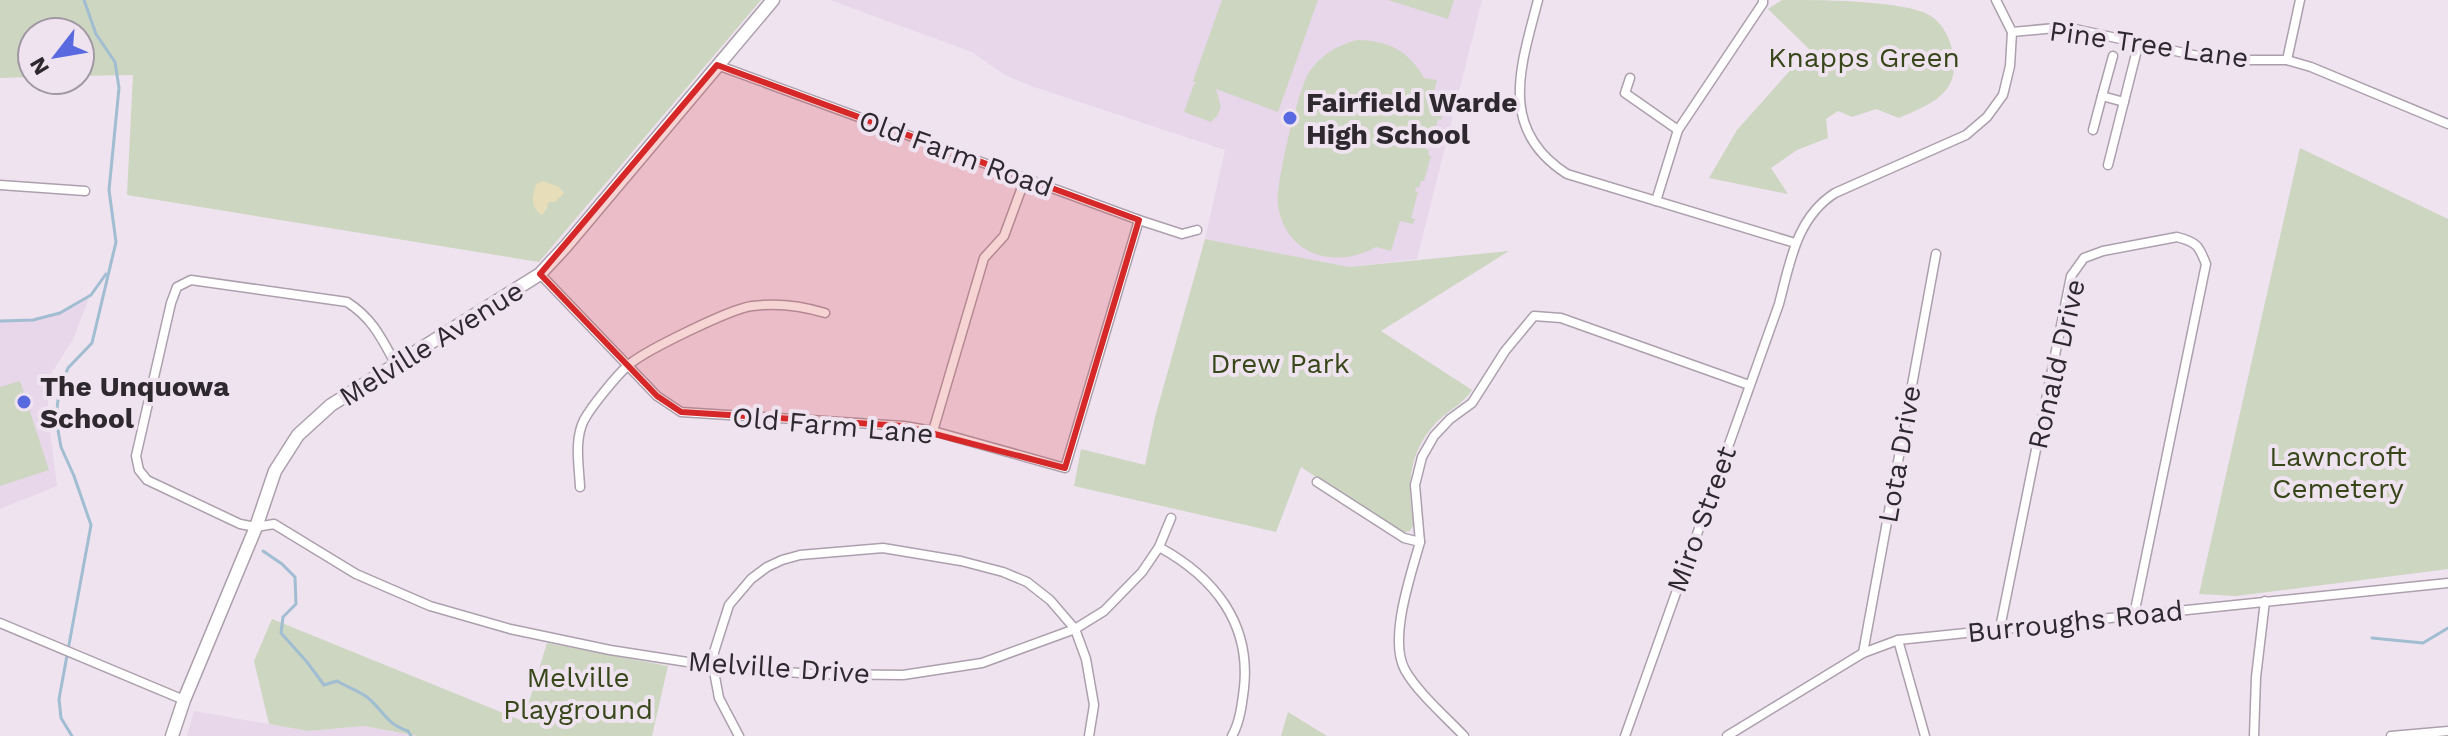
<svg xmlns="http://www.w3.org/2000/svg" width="2448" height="736" viewBox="0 0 2448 736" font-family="'Work Sans',sans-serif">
<rect width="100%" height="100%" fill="#efe3f0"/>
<g fill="#e8d6ea">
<path d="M830,0H1482L1417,259L1349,267L1205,239L1225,150L1031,86L1005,75L972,52Z"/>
<path d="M89,298L73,339L51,374L48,389V415L57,486L0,509V322L48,318Z"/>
<path d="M194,711L308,731L364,726L418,736H187Z"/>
</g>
<g fill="#cdd6c1">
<path d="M0,0H761L539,262L127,195L133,75L80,76V32H32V77L0,78Z"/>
<path d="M1222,0H1318L1278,112L1216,89L1221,107L1217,116L1211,122L1184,112L1194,84L1197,83L1193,81Z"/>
<path d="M1388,0H1454L1448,19Z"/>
<path d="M1782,0C1819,0 1889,0 1923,12C1943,20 1952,40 1954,61C1957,96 1926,106 1899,118L1876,109L1852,117L1838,111L1826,119L1828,138L1797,150L1771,168L1788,194L1709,178L1737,130L1809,49L1768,9Z"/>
<path d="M1357,40C1388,40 1409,51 1424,78L1437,80L1429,111L1442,115L1441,120L1438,119L1431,146H1426V149L1429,150L1428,155L1431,156L1424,181H1421L1419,188L1416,187L1415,191L1418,192L1411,218L1415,219L1413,224L1400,221L1391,251L1376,247C1335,270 1285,255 1278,205C1275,185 1298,92 1308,74C1319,56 1337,45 1357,40Z"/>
<path d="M2300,148L2448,219V569L2236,596L2199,594Z"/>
<path d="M1205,239L1349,267L1509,251L1381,331L1472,390C1464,403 1451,409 1440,419C1409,448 1406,485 1414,524L1410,531L1401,533L1396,530L1301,467L1276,532L1074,486L1081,449L1145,465L1155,417Z"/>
<path d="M20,381L49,470L0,486V387Z"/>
<path d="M272,619L523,721L547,643L668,666L652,736H418L364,726L308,731L269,724L254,661Z"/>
<path d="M1288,712L1327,736H1281Z"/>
</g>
<path fill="#e7deb9" d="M543,181L559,187L564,193L555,202H548L547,208L542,215C529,207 533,196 536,184Z"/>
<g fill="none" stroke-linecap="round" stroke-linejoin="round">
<g stroke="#a1bdd1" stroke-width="3">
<path d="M0,321L33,320L60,313L91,295L106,274"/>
<path d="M263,551L282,564L295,577L296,604L283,617L281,633L307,662L324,685L337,681C347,687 357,690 367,697C384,711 386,724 408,731L411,736"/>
<path d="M2372,638L2423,643L2448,628"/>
<path d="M72,736L61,718L59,699L91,525L74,476L61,447L56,419L59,390L68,368L92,343L116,242L109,190L119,88L115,62L96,34L84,0"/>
</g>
<g stroke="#aca0ad" stroke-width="11">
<g id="street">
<path d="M1538,0C1521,66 1497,129 1567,174L1795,243"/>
<path d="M2012,32L2066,27L2198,56L2242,60H2287L2311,67L2448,124"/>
<path d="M2113,56L2102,96L2124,102"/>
<path d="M2287,60L2300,0"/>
<path d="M717,65L1139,220L1182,234L1197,230"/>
<path d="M1630,78L1625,93L1678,130"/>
<path d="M2093,130L2102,96"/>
<path d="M2108,165L2139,42"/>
<path d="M0,185L85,191"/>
<path d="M1656,201L1678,130L1763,3V0"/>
<path d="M540,274L657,396L681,412L904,426L933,431L1065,468L1139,220"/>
<path d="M395,363C381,337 372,318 347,302L191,280L177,287L171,303L136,456L139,470L147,480L240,524L256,527L274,524L356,574L430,606L510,629L610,650L713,666L812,674L903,675L982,663L1075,629L1104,611L1142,572L1159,547L1171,518"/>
<path d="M933,431L984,258L1004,236L1025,179"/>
<path d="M1317,482L1404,538L1420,542C1411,575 1388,639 1405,670C1418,693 1446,717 1464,736"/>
<path d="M580,487C579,465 574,440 584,420C591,407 619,372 631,363C649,349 730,309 752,306C776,303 802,306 825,313"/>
<path d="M1420,542L1415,485L1422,457L1434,436L1450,419L1472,403L1505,351L1534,316L1561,318L1749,385"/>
<path d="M1159,547C1214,577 1251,623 1244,688C1242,704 1240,722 1232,736"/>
<path d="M0,623L184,700"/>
<path d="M2000,628L2071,276L2084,258L2103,251L2177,237C2197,242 2199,246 2206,264L2134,615"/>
<path d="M1898,640L1925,736"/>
<path d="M1863,653L1936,254"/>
<path d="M739,736L719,698L713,666L714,652L729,605L751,579L767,567L782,560L800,555L883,548L961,561L1003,572L1027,582L1050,600L1075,629L1086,659L1094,705L1089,736"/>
<path d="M1625,736L1779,304C1790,263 1796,218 1835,193L1966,135L1987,117L2003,95L2010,66L2012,32L1996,0"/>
<path d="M1727,736L1863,653L1898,640L2448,583"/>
<path d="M2254,736L2256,677L2265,601"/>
<path d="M2391,736L2448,731"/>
</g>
</g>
<g stroke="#aca0ad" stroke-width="15">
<path id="secondary" d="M172,736L184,700L256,527L275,471L298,435L331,405L540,274L566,246L773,0"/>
</g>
<use href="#street" stroke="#fff" stroke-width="8"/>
<use href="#secondary" stroke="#fff" stroke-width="12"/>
</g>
<path fill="#d62828" fill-opacity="0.2" stroke="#d62828" stroke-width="6" stroke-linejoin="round" d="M717,65L1139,220L1065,468L904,426L681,412L657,396L540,274Z"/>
<g fill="#5969df" stroke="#efe3f0" stroke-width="3">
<circle cx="1290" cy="118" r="8"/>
<circle cx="24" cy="402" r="8"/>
</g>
<g text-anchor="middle" stroke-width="8" stroke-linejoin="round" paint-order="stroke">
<g font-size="28" fill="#2d292e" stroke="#efe3f0">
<text transform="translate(2149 44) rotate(8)" y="10">Pine Tree Lane</text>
<text transform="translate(956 153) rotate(20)" y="10">Old Farm Road</text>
<text transform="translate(431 343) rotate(-32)" y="10">Melville Avenue</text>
<text transform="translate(2056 364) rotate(-77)" y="10">Ronald Drive</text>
<text transform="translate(833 425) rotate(5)" y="10">Old Farm Lane</text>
<text transform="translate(1899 454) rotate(-80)" y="10">Lota Drive</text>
<text transform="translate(1701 519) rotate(-70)" y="10">Miro Street</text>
<text transform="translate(2075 621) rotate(-6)" y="10">Burroughs Road</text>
<text transform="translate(779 667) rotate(4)" y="10">Melville Drive</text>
</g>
<g font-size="28" fill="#374719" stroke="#efe3f0">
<text x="1864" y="67">Knapps Green</text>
<text x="1280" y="373">Drew Park</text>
<text x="2338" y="466">Lawncroft<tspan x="2338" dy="32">Cemetery</tspan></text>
<text x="578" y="687">Melville<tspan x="578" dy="32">Playground</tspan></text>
</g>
<g font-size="28" font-weight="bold" fill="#2d292e" stroke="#efe3f0" text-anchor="start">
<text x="1306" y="112">Fairfield Warde<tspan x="1306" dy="32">High School</tspan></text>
<text x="40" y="396">The Unquowa<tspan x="40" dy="32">School</tspan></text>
</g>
</g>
<g transform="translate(56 56) rotate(239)"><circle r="38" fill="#efe3f0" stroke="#a199a2" stroke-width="2"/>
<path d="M0-6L14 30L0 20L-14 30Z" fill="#5969df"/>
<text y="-12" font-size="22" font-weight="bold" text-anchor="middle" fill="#2d292e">N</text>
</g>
</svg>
